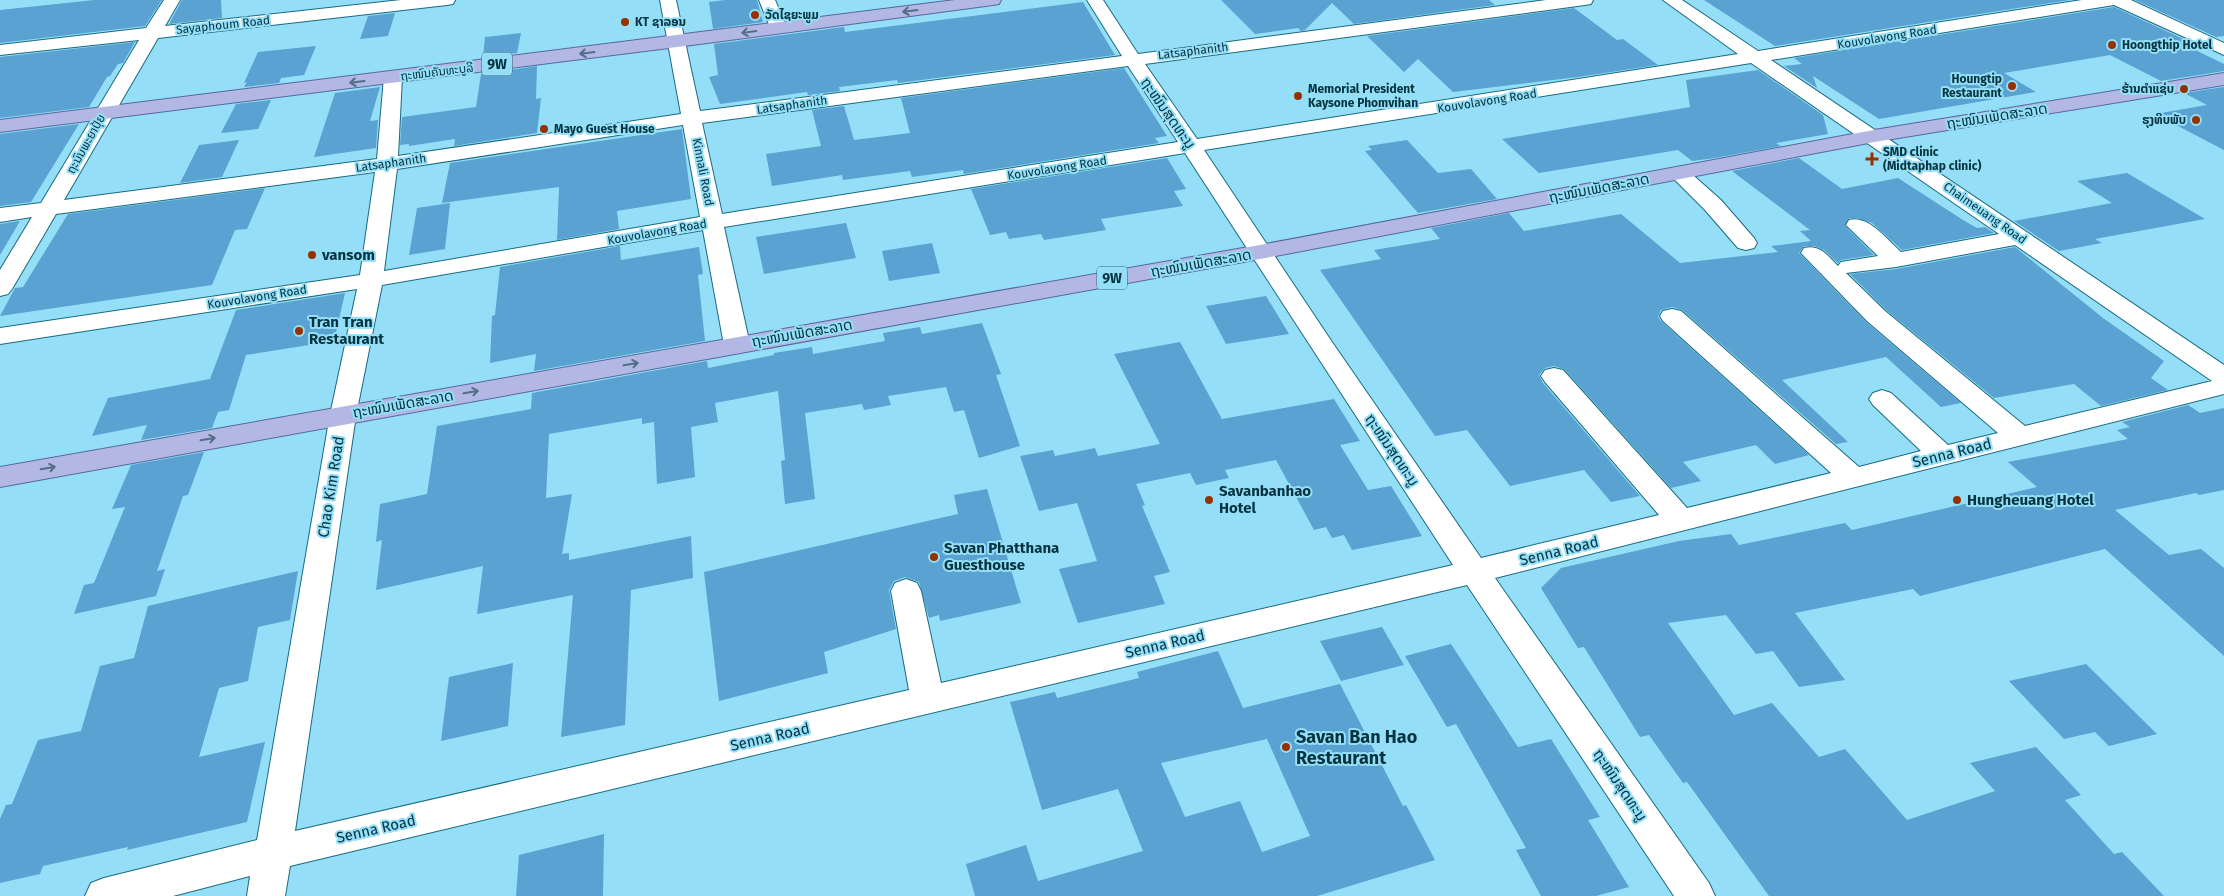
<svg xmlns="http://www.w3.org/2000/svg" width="2224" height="896" viewBox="0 0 2224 896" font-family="'Fira Sans','Noto Sans Lao',sans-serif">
<rect width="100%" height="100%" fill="#94dff7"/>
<g fill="#59a2d2" fill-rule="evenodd">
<path d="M94,0H162L145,26L0,43V10Z"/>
<path d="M182,0H221L222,18L169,24Z"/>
<path d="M725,0H757L763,22L713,29L709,2Z"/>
<path d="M1221,0H1489L1495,5L1354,24L1332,3L1305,30L1301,31L1298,28L1255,34Z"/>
<path d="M1704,0H2070L1775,46Z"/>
<path d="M2135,0H2224V36L2216,37Z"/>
<path d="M1083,2L1115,55L898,83L897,80L839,87L840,91L808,95L807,92L720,104L709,77L718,75L714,44L844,27L845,32Z"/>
<path d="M2114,7L2190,42L2181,43L2224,64V71L2161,81L2110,55L2004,73L2036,92L1879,119L1813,76L1817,88L1784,66L1802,64L1794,58Z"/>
<path d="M1574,8L1617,40L1623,39L1658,65L1578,77L1453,92L1418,59L1404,72L1367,36Z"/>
<path d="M395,13L388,36L360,39L368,16Z"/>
<path d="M521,33L517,53L483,57L485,37Z"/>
<path d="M135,42L123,63L118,64L110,76L107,77L89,107L0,118V57Z"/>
<path d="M316,46L304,75L281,78L279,83L244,87L247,82L244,83L258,52Z"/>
<path d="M537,66L536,99L541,98L537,133L454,146L455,139L409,146V144L400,145L402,117L476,107L481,74Z"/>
<path d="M1124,68L1167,136L1155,138L1159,143L964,174L963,170L912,177L910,171L843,180L842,175L772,186L766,154L821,146L812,110L844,106L854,140L910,133L901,98Z"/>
<path d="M1758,70L1823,115L1828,134L1776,143L1781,146L1715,158L1692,161L1678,150L1539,173L1502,139L1690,107L1686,80Z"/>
<path d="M380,87L370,121L378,120L376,148L314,157L335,93Z"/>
<path d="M2224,87V150L2155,114L2207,105L2184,93Z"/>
<path d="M271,100L258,129L221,133L236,104Z"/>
<path d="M79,124L31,202L0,206V134Z"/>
<path d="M682,129L691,199L617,211L619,229L557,240L559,187L442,203L450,163Z"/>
<path d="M239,140L222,177L180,183L199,145Z"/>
<path d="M1407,140L1438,173L1471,169L1497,199L1418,213L1365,151L1372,150L1368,146Z"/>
<path d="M1167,158L1186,189L1174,191L1183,206L1101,219L1106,230L1044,240L1041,234L1009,239L1006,232L990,235L971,189Z"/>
<path d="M1799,158L1842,189L1898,178L1963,220L1977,228L1985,227L1994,233L1902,250L1872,223L1857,218H1849L1845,226L1874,255L1841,260L1838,263L1824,250L1815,246H1804L1799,253L1866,322L1961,403L1941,407L1886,357L1782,380L1848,442L1836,444L1682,310L1672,307L1661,310L1658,317L1662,322L1809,455L1775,464L1756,445L1683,462L1701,481L1671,488L1564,369L1554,366L1545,368L1539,375L1543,383L1640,496L1611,502L1584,470L1510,486L1467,430L1435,436L1320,270L1381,259L1374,250L1440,239L1431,228L1509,213L1524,231L1621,214L1680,263L1778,252L1771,246L1811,241L1800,231L1810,230L1732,171Z"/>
<path d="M2127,173L2205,219L2095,239L2102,243L2059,251L2014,221L2112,203L2077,181Z"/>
<path d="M265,188L247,229L235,230L212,285L0,316L15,288L23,287L68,214Z"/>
<path d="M450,203L445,249L409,255L417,208Z"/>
<path d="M20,221L0,255V224Z"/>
<path d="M846,223L856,258L764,274L756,237Z"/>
<path d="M932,243L940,273L889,281L882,251Z"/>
<path d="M620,246L621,260L699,247L703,274L698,275L705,341L534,371L536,354L490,363L492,316L495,315L500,267Z"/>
<path d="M2015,247L2103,318L2164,361L2151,378L2168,390L2101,406L2074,384L1994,398L1886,310L1850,274L1896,269Z"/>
<path d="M345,293L334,341L246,355L229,410L218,412L212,428L141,440L147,425L92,436L108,398L210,379L236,310Z"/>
<path d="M1266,296L1289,334L1226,344L1206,306Z"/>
<path d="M982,323L1001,374L996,375L1020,446L979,458L964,410L954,412L946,387L888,396L891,405L864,410L862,404L805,413L815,499L785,504L781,461L785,460L778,391L715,403L718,422L691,427L695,477L657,484L654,422L642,424V418L549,434L546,498L572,494L562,554L569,553V560L691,536L693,578L631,590L625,725L561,737L573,595L477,614L483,566L376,590L382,540L376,542L380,504L427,494L437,426L531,409L532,393L707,361L708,368L774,355V353L812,347L813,354L885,341L883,333L920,327L922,334Z"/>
<path d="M1180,342L1222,419L1334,399L1360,441L1340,445L1368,490L1391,486L1422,536L1352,550L1344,535L1332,538L1326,527L1314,530L1276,460L1225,470L1229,478L1196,485L1190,473L1136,484L1145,505L1142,506L1170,572L1154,576L1165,604L1078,623L1059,569L1097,561L1077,503L1039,511L1020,456L1053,450L1055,456L1095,448L1098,456L1160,444L1114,354Z"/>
<path d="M2188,405L2200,413L2224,408V490L2199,495L2196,493L2115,510L2169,555L2201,549L2224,568V656L2105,549L1920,596L1913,589L1795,613L1845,680L1799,687L1773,651L1756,654L1726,615L1668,623L1734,715L1772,703L1819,757L1845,749L1907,820L1995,791L1970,763L2036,747L2081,795L2065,800L2114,854L2122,852L2164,896H1769L1687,782L1683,783L1649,735L1640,737L1584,647L1578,648L1541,588L1561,568L1679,541L1731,534L1739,545L1845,523L1852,530L2037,487L2008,462L2128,439L2117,430L2130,427L2122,422Z"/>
<path d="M204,452L188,495L183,496L157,571L165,569L156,596L74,614L84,585L94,583L125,507L112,509L131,465Z"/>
<path d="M987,489L1021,603L940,621L939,615L929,618L919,582L905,577L894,581L889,590L896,629L824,652L828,673L719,701L704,572L958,514L954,495Z"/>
<path d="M298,571L290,620L258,627L248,681L219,688L199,757L265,742L247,822L127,850L128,847L43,866L40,874L0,883V819L6,805L12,804L38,740L81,731L100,666L134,658L148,606Z"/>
<path d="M1382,627L1404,665L1341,681L1320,641Z"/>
<path d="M1451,644L1518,747L1551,739L1600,817L1588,820L1629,887L1596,896H1541L1516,850L1526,848L1456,724L1447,727L1405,656Z"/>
<path d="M1218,651L1243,708L1340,684L1403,806L1406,805L1435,860L1317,896H975L966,864L1026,845L1038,881L1143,851L1118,789L1042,810L1010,702L1055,692L1057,698L1139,678L1137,672ZM1267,739L1310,836L1262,852L1240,801L1185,817L1161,763Z"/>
<path d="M513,663L508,726L441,741L449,677Z"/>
<path d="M2086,664L2157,734L2109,746L2095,732L2064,739L2009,681Z"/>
<path d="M604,834L603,896H516L519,855Z"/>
</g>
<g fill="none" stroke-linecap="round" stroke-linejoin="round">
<g stroke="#186b80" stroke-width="2">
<g id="minor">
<path d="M164,0H180L165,26L401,0H455L453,4L447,5L158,38L64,200L377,159L384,77L386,73H400L402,77L398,156L681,114L660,0H676L700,111L1122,56L1087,0H1103L1138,54L1546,0H1593L1591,4L1585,5L1145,64L1197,139L1738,54L1663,0H1682L1758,51L2082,0H2131L2224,43V55L2114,5L1771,60L2224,365V394L1495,578L1709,883L1715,896H1674L1467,585L290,866L285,896H247L250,876L173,896H85L91,883L104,878L257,840L330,415L357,289L0,344V328L360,275L375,172L56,214L12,289L8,294L0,296V270L32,217L0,222V208L41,203L139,40L0,55V45L146,28ZM1751,63L1999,234L1901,252C1887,240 1869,215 1849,220L1846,225L1878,256L1841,262L1838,266C1827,255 1820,244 1804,248L1801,253L1867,321L1998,433L1948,445L1891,393L1882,390L1873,393L1869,399L1873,405L1921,451L1859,467L1681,311L1672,309L1663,311L1660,316L1663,321L1831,473L1687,508L1563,370L1554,368L1545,370L1541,376L1545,382L1659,515L1481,558L1332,342L1204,150ZM1128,66L1178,142L722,214L702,123ZM683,125L700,217L384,271L397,169ZM1185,153L1453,565L941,683L921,591L917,583L906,579L895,583L891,591L909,690L295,831L356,415L382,285L703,230L724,345L728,351L737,353L746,351L750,345L724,227ZM2015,245L2212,381L2025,426L1885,311L1846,273L1896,267Z"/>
<path d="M759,0H775L787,28L784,32H772Z"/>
<path d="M1679,167L1686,169L1721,200L1754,238L1757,243L1754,248L1746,250L1738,248L1705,210L1672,177L1669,173L1672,169Z"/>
</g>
</g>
<g stroke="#55699e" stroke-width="2">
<g id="major">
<path d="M955,0H1001L999,4L993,5L677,47L0,132V120Z"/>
<path d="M2224,73V85L1874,142L1260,259L0,487V467L1260,245L1874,130Z"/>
</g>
</g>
<use href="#minor" fill="#fff" fill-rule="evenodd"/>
<use href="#major" fill="#b3b7e3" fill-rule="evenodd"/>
</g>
<defs><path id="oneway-shaft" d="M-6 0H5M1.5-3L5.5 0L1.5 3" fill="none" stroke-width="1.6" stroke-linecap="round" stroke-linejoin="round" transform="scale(1.25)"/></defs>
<g stroke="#536e88">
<use href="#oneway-shaft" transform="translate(910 11) rotate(173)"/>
<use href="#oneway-shaft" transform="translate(749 32) rotate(172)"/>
<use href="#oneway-shaft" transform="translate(587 53) rotate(173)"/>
<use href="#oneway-shaft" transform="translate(357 82) rotate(173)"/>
<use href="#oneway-shaft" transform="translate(631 364) rotate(-10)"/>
<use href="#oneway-shaft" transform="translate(471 392) rotate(-10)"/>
<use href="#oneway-shaft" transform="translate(208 439) rotate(-10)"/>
<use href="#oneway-shaft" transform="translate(48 468) rotate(-10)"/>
</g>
<g fill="#963102" stroke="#94dff7" stroke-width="2">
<circle cx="755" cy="15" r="5"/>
<circle cx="625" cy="22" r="5"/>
<circle cx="2112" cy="45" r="5"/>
<circle cx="2012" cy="86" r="5"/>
<circle cx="2184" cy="89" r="5"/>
<circle cx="1298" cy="96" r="5"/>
<circle cx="2196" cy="120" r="5"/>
<circle cx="544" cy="129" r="5"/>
<path d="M1869.5 151.5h5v5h5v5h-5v5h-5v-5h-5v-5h5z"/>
<circle cx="312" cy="255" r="5"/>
<circle cx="299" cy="331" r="5"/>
<circle cx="1209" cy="500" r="5"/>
<circle cx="1957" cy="500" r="5"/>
<circle cx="934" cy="557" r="5"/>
<circle cx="1286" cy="747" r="5"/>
</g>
<g text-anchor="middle" stroke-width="4" stroke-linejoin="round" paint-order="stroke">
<g font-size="12" font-weight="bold" fill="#04323e" stroke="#94dff7" text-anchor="start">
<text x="765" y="19">ວັດໄຊຍະພູມ</text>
<text x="635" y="26">KT ຊາລອນ</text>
<text x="2122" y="49">Hoongthip Hotel</text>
<text x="2002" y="83" text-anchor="end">Houngtip<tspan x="2002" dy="14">Restaurant</tspan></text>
<text x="1308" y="93">Memorial President<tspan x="1308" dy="14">Kaysone Phomvihan</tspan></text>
<text x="2174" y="93" text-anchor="end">ຮ້ານຕຳແຊ່ບ</text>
<text x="2186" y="124" text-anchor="end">ຮຸງທິບພັບ</text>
<text x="554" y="133">Mayo Guest House</text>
<text x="1883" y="156">SMD clinic<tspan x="1883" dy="14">(Midtaphap clinic)</tspan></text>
</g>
<g font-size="12" fill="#04323e" stroke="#94dff7">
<text transform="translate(223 25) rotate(-6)" y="4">Sayaphoum Road</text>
<text transform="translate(1887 37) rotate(-9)" y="4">Kouvolavong Road</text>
<text transform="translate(1193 51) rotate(-7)" y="4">Latsaphanith</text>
<text transform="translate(437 72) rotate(-7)" y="4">ຖະໜົນຄັນທະບູລີ</text>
<text transform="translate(1487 101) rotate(-9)" y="4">Kouvolavong Road</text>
<text transform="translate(792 105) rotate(-8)" y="4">Latsaphanith</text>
<text transform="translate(86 144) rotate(-61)" y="4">ຖະນົນພະຍາປຸ້ຍ</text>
<text transform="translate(391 163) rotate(-8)" y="4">Latsaphanith</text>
<text transform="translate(1057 168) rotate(-9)" y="4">Kouvolavong Road</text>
<text transform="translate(703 172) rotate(79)" y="4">Kinnali Road</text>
<text transform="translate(1985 213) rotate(35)" y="4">Chaimeuang Road</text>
<text transform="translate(657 232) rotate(-10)" y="4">Kouvolavong Road</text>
<text transform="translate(257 297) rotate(-9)" y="4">Kouvolavong Road</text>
</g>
<g fill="#94dff7" stroke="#2f6676" stroke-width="1">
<rect x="482" y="52.5" width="30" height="23" rx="4"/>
<rect x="1097" y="266.5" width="30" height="23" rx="4"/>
</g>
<g font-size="14" font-weight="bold" fill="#04323e">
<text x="497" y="69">9W</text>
<text x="1112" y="283">9W</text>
</g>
<g font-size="15" fill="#04323e" stroke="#94dff7">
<text transform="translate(1168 113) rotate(55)" y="5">ຖະໜົນສຸດທະນູ</text>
<text transform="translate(1997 116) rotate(-9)" y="5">ຖະໜົນເພັດສະລາດ</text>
<text transform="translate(1599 188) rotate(-11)" y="5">ຖະໜົນເພັດສະລາດ</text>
<text transform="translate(1201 263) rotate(-10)" y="5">ຖະໜົນເພັດສະລາດ</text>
<text transform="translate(802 333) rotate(-10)" y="5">ຖະໜົນເພັດສະລາດ</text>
<text transform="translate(403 404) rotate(-10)" y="5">ຖະໜົນເພັດສະລາດ</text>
<text transform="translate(1392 450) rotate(56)" y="5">ຖະໜົນສຸດທະນູ</text>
<text transform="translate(1952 453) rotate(-14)" y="5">Senna Road</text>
<text transform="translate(331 487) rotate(-81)" y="5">Chao Kim Road</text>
<text transform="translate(1559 551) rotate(-14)" y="5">Senna Road</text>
<text transform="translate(1165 644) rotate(-13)" y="5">Senna Road</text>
<text transform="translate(770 737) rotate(-13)" y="5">Senna Road</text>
<text transform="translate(1620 785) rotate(56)" y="5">ຖະໜົນສຸດທະນູ</text>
<text transform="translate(376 829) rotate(-13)" y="5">Senna Road</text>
</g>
<g font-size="15" font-weight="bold" fill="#04323e" stroke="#94dff7" text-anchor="start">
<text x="322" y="260">vansom</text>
<text x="309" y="327">Tran Tran<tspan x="309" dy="17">Restaurant</tspan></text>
<text x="1219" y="496">Savanbanhao<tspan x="1219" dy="17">Hotel</tspan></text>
<text x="1967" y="505">Hungheuang Hotel</text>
<text x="944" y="553">Savan Phatthana<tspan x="944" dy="17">Guesthouse</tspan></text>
</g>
<g font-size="18" font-weight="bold" fill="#04323e" stroke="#94dff7" text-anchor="start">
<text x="1296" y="743">Savan Ban Hao<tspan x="1296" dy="21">Restaurant</tspan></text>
</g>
</g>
</svg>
